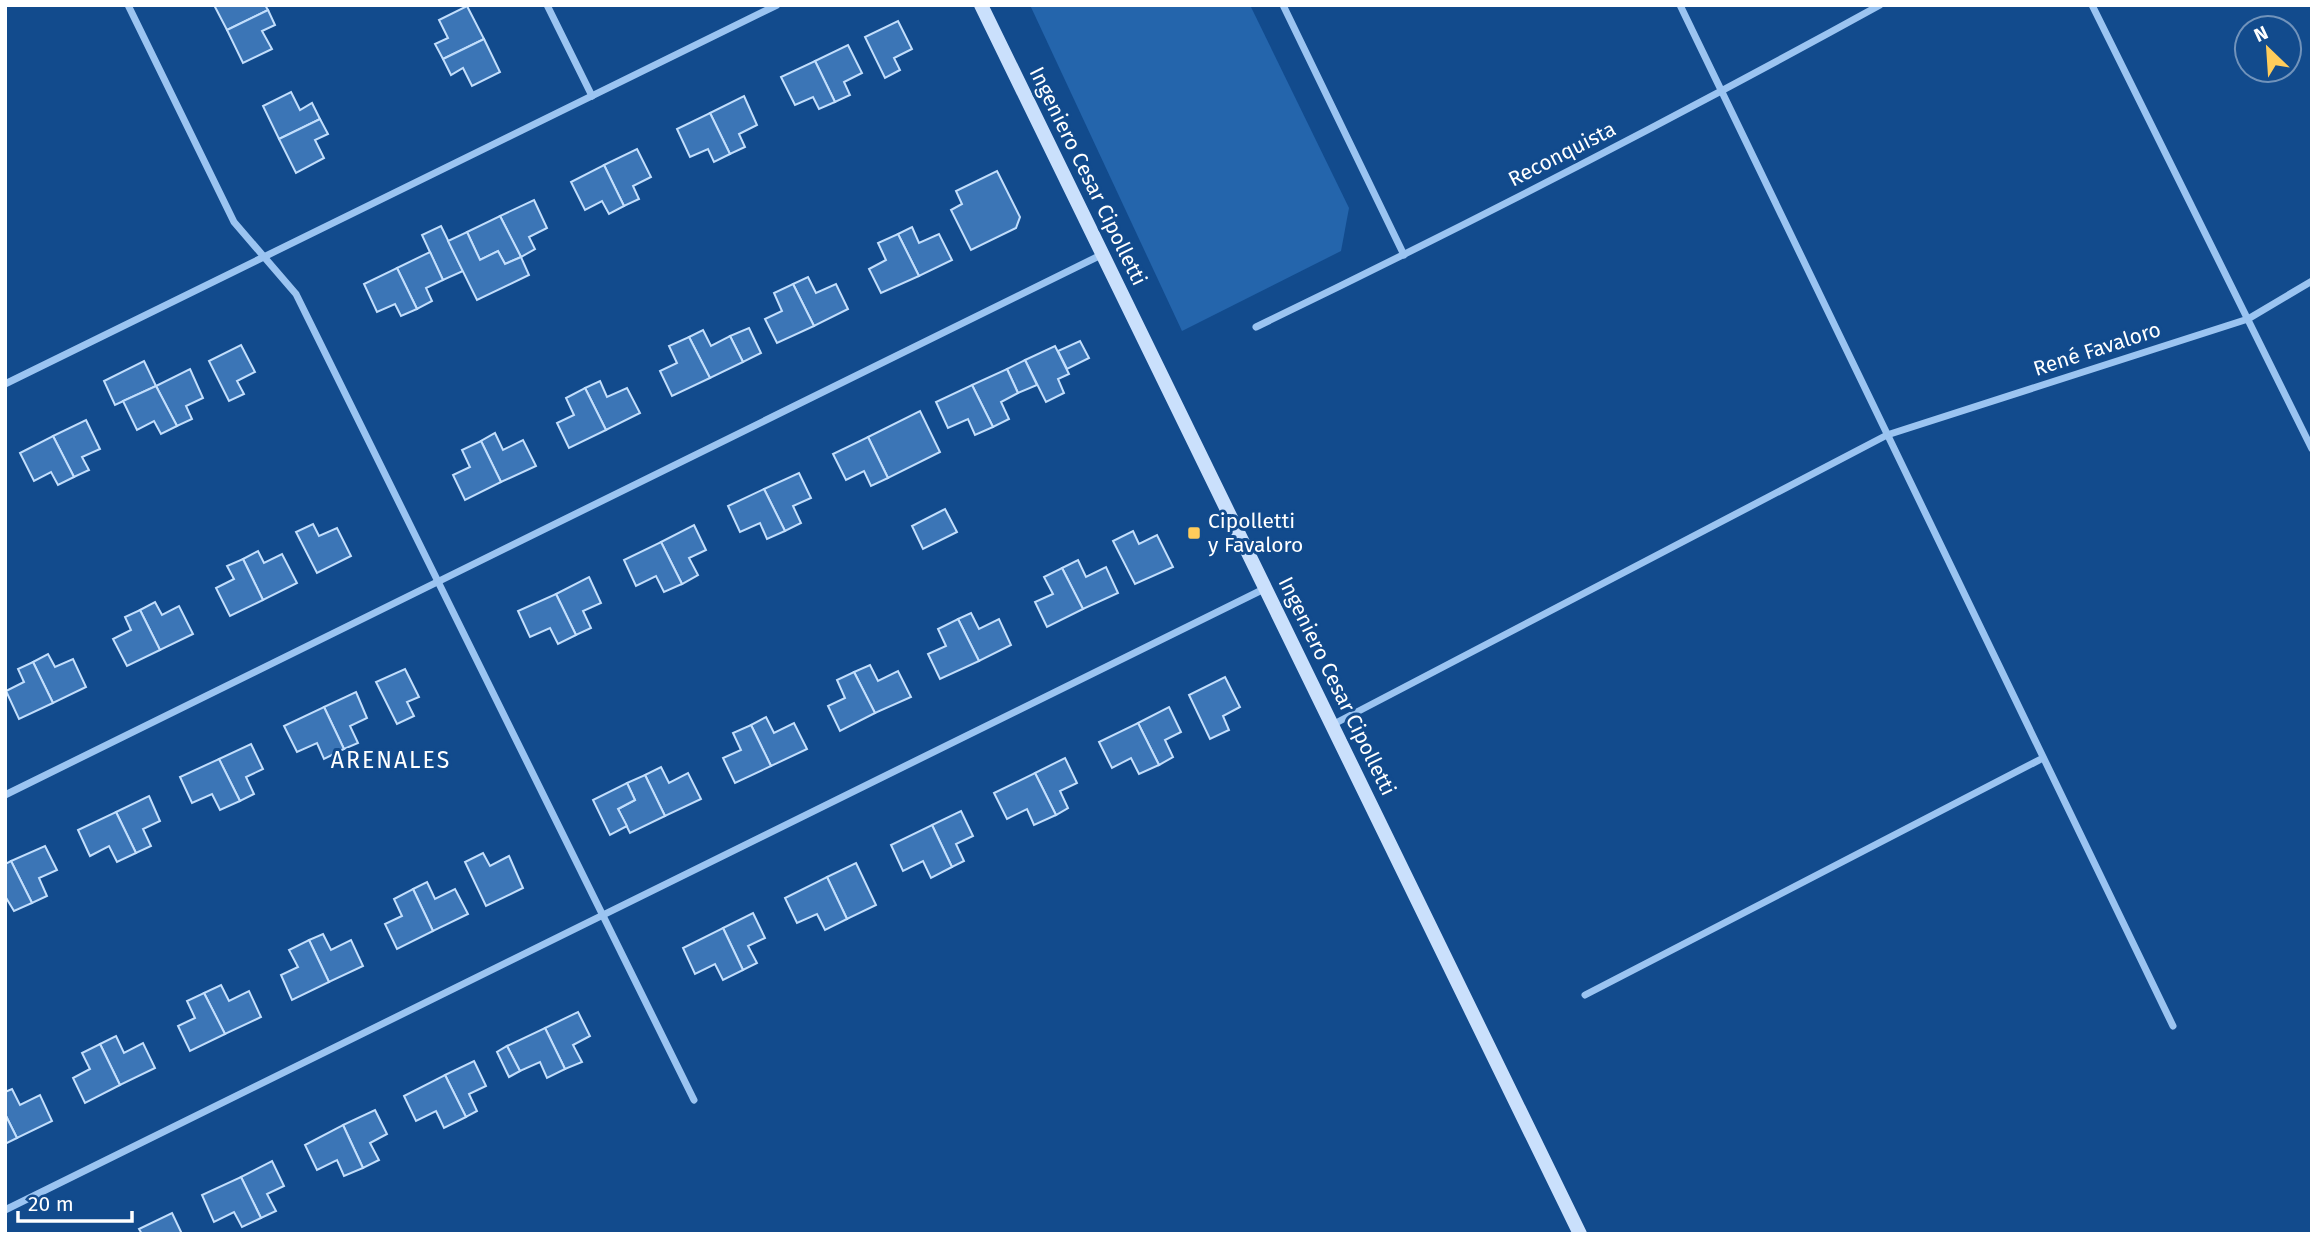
<svg xmlns="http://www.w3.org/2000/svg" width="2317" height="1239" viewBox="0 0 2317 1239" font-family="'Fira Sans',sans-serif">
<rect width="100%" height="100%" fill="#124b8d"/>
<path fill="#2465ac" d="M1030,5H1250L1349,208L1341,251L1182,331Z"/>
<g fill="#3b75b6" stroke="#c2defc" stroke-width="2">
<path d="M214,5H265L268,10L227,30Z"/>
<path d="M467,6L484,39L443,59L435,44L448,38L439,20Z"/>
<path d="M268,10L275,25L262,31L272,49L243,63L227,30Z"/>
<path d="M898,21L912,49L894,58L900,70L885,78L865,37Z"/>
<path d="M484,39L500,72L472,86L463,68L451,75L443,59Z"/>
<path d="M848,45L862,73L844,82L850,95L835,102L815,61Z"/>
<path d="M815,61L835,102L819,109L813,97L795,105L781,77Z"/>
<path d="M291,92L300,110L312,103L320,119L279,139L263,106Z"/>
<path d="M744,96L757,125L739,134L745,147L730,154L710,113Z"/>
<path d="M710,113L730,154L714,162L708,149L690,157L677,129Z"/>
<path d="M320,119L328,134L315,140L324,158L296,173L279,139Z"/>
<path d="M637,149L651,177L633,186L639,199L624,206L604,165Z"/>
<path d="M604,165L624,206L609,214L602,201L585,210L571,182Z"/>
<path d="M997,171L1020,217L1016,228L971,250L951,210L962,204L956,191Z"/>
<path d="M534,200L547,228L529,237L535,249L521,257L500,216Z"/>
<path d="M500,216L521,257L505,264L498,251L480,260L467,232Z"/>
<path d="M441,226L463,271L443,280L422,235Z"/>
<path d="M912,227L919,243L939,234L952,260L919,276L898,234Z"/>
<path d="M467,232L480,260L498,251L505,264L521,257L529,275L477,300L448,241Z"/>
<path d="M898,234L919,276L881,293L869,269L886,260L878,243Z"/>
<path d="M430,252L443,280L426,288L432,301L417,309L397,268Z"/>
<path d="M397,268L417,309L401,316L395,304L377,312L364,284Z"/>
<path d="M808,277L816,293L836,284L848,309L814,326L793,284Z"/>
<path d="M793,284L814,326L777,343L765,319L782,311L774,293Z"/>
<path d="M749,328L761,353L743,362L730,336Z"/>
<path d="M703,330L711,346L730,336L743,362L710,378L689,337Z"/>
<path d="M689,337L710,378L672,396L660,371L677,363L669,346Z"/>
<path d="M1080,341L1089,358L1067,369L1058,351Z"/>
<path d="M241,345L255,372L237,381L244,394L229,401L209,361Z"/>
<path d="M1055,346L1069,374L1058,379L1064,393L1046,402L1025,360Z"/>
<path d="M1025,360L1037,385L1018,393L1007,369Z"/>
<path d="M144,361L156,386L115,405L104,381Z"/>
<path d="M190,369L203,398L186,406L192,419L177,426L156,386Z"/>
<path d="M1007,369L1018,393L1001,402L1009,419L993,427L972,385Z"/>
<path d="M600,381L607,397L627,388L640,413L606,430L585,388Z"/>
<path d="M972,385L993,427L975,435L968,419L948,428L936,402Z"/>
<path d="M156,386L177,426L161,434L154,421L137,430L123,401Z"/>
<path d="M585,388L606,430L569,448L557,423L574,415L566,398Z"/>
<path d="M920,411L940,452L888,478L868,437Z"/>
<path d="M86,420L100,449L82,457L89,470L74,477L53,436Z"/>
<path d="M495,433L503,450L523,440L536,466L501,482L481,441Z"/>
<path d="M53,436L74,477L58,485L51,472L34,481L20,453Z"/>
<path d="M868,437L888,478L871,486L864,471L846,480L833,454Z"/>
<path d="M481,441L501,482L465,500L453,475L470,467L462,450Z"/>
<path d="M799,473L811,498L793,506L801,523L785,531L764,489Z"/>
<path d="M764,489L785,531L767,539L760,523L740,532L728,506Z"/>
<path d="M945,509L957,532L923,549L912,526Z"/>
<path d="M313,524L319,536L337,528L351,556L317,573L296,532Z"/>
<path d="M694,525L706,550L689,558L698,575L682,584L661,542Z"/>
<path d="M1133,531L1139,544L1157,535L1173,567L1135,584L1113,541Z"/>
<path d="M661,542L682,584L664,592L656,576L636,586L624,560Z"/>
<path d="M258,551L264,563L282,554L297,583L263,600L243,559Z"/>
<path d="M243,559L263,600L230,616L216,588L234,579L227,566Z"/>
<path d="M1078,560L1086,577L1106,567L1118,593L1083,609L1062,568Z"/>
<path d="M1062,568L1083,609L1047,627L1035,602L1053,594L1044,577Z"/>
<path d="M589,577L601,603L583,611L591,628L576,635L556,594Z"/>
<path d="M556,594L576,635L558,644L550,628L530,637L518,611Z"/>
<path d="M155,602L162,615L179,606L193,634L160,650L140,610Z"/>
<path d="M140,610L160,650L127,666L113,639L131,630L125,617Z"/>
<path d="M971,613L979,629L999,619L1011,645L979,661L958,619Z"/>
<path d="M958,619L979,661L940,679L928,654L946,646L938,629Z"/>
<path d="M48,654L55,667L73,659L86,687L53,703L33,662Z"/>
<path d="M33,662L53,703L19,719L6,691L24,682L18,669Z"/>
<path d="M870,665L878,681L898,671L911,697L875,713L854,672Z"/>
<path d="M405,669L419,697L407,702L414,716L397,724L376,682Z"/>
<path d="M854,672L875,713L840,731L828,706L845,698L837,680Z"/>
<path d="M1225,677L1240,707L1223,716L1229,730L1210,739L1189,695Z"/>
<path d="M356,692L367,718L350,726L358,743L344,749L324,707Z"/>
<path d="M324,707L344,749L324,759L317,743L297,752L284,726Z"/>
<path d="M1169,707L1181,732L1165,740L1173,757L1159,765L1138,723Z"/>
<path d="M766,717L774,733L794,723L807,749L771,766L751,725Z"/>
<path d="M1138,723L1159,765L1139,774L1131,758L1112,768L1099,742Z"/>
<path d="M751,725L771,766L735,783L723,758L741,750L733,733Z"/>
<path d="M251,744L263,769L246,777L254,794L240,801L219,759Z"/>
<path d="M1065,758L1077,783L1060,791L1068,808L1056,815L1035,773Z"/>
<path d="M219,759L240,801L220,810L212,794L192,803L180,777Z"/>
<path d="M661,767L669,783L688,773L701,799L665,816L645,775Z"/>
<path d="M1035,773L1056,815L1034,825L1027,809L1007,819L994,793Z"/>
<path d="M645,775L665,816L630,833L618,809L635,800L627,783Z"/>
<path d="M627,783L635,800L618,809L627,826L610,835L593,800Z"/>
<path d="M149,796L160,821L143,829L151,846L136,853L116,812Z"/>
<path d="M961,811L973,836L956,844L964,861L952,867L932,825Z"/>
<path d="M116,812L136,853L117,862L109,846L90,856L78,830Z"/>
<path d="M932,825L952,867L931,878L923,861L903,871L891,845Z"/>
<path d="M45,846L57,870L39,878L47,896L32,903L11,861Z"/>
<path d="M483,853L490,866L509,856L523,888L486,906L465,862Z"/>
<path d="M11,861L32,903L14,911L5,896V864Z"/>
<path d="M856,863L876,905L847,919L827,877Z"/>
<path d="M827,877L847,919L825,930L817,914L797,923L785,898Z"/>
<path d="M427,882L435,899L455,889L468,914L433,931L413,889Z"/>
<path d="M413,889L433,931L397,949L385,924L402,916L394,899Z"/>
<path d="M753,913L765,938L748,946L757,963L743,970L723,928Z"/>
<path d="M723,928L743,970L723,980L715,964L695,974L683,948Z"/>
<path d="M323,934L331,950L351,940L363,966L329,982L309,940Z"/>
<path d="M309,940L329,982L292,1000L281,975L298,967L289,950Z"/>
<path d="M221,985L229,1001L249,991L261,1017L225,1034L204,993Z"/>
<path d="M204,993L225,1034L190,1051L178,1026L195,1018L187,1001Z"/>
<path d="M578,1012L590,1036L573,1045L582,1062L565,1069L545,1028Z"/>
<path d="M545,1028L565,1069L547,1078L540,1062L520,1071L507,1046Z"/>
<path d="M116,1036L124,1053L143,1043L155,1068L120,1085L100,1044Z"/>
<path d="M100,1044L120,1085L85,1103L73,1078L90,1069L82,1053Z"/>
<path d="M507,1046L520,1071L509,1077L497,1052Z"/>
<path d="M474,1061L486,1086L469,1094L477,1111L466,1117L445,1075Z"/>
<path d="M445,1075L466,1117L444,1128L436,1111L416,1121L404,1096Z"/>
<path d="M12,1089L20,1105L40,1095L52,1121L17,1138L5,1114V1092Z"/>
<path d="M375,1110L387,1134L370,1143L379,1160L363,1168L343,1125Z"/>
<path d="M5,1114L17,1138L5,1144Z"/>
<path d="M343,1125L363,1168L344,1176L337,1160L317,1170L305,1145Z"/>
<path d="M272,1161L284,1186L267,1194L276,1211L261,1218L241,1177Z"/>
<path d="M241,1177L261,1218L242,1227L234,1212L214,1222L202,1195Z"/>
<path d="M172,1213L182,1234H142L139,1229Z"/>
</g>
<g fill="none" stroke-linecap="round" stroke-linejoin="round">
<g stroke="#9bc4f1" stroke-width="7">
<path d="M128,5L234,222L296,294L694,1100"/>
<path d="M547,5L592,96"/>
<path d="M1283,5L1404,255"/>
<path d="M1680,5L2173,1026"/>
<path d="M2092,5L2312,449"/>
<path d="M1256,327C1467,225 1675,118 1880,5"/>
<path d="M5,384L777,5"/>
<path d="M1332,725L1887,435L2248,319L2312,281"/>
<path d="M5,795L1103,254"/>
<path d="M1585,995L2043,758"/>
<path d="M5,1210L1266,588"/>
</g>
<path stroke="#cae0fc" stroke-width="14" d="M981,5L1580,1234"/>
</g>
<rect fill="#ffcc5b" stroke="#124b8d" stroke-width="2.5" x="1187" y="526" width="14" height="14" rx="3.5"/>
<g text-anchor="middle" stroke-width="6" stroke-linejoin="round" paint-order="stroke">
<g font-size="21" fill="#fff" stroke="#124b8d">
<text transform="translate(1562 154) rotate(-27)" y="7">Reconquista</text>
<text transform="translate(1088 176) rotate(64)" y="7">Ingeniero Cesar Cipolletti</text>
<text transform="translate(2097 349) rotate(-18)" y="7">René Favaloro</text>
<text transform="translate(1337 686) rotate(64)" y="7">Ingeniero Cesar Cipolletti</text>
</g>
<g font-size="21" fill="#fff" stroke="#124b8d" text-anchor="start">
<text x="1208" y="528">Cipolletti<tspan x="1208" dy="24">y Favaloro</tspan></text>
</g>
<g font-size="23" letter-spacing="2" fill="#fff" stroke="#124b8d">
<text x="391" y="768">ARENALES</text>
</g>
</g>
<rect width="2317" height="1239" fill="none" stroke="#ffffff" stroke-width="14"/>
<g transform="translate(2268 49) rotate(335)"><circle r="33" fill="#124b8d" stroke="#7193bb" stroke-width="2"/>
<path d="M0-5L12 26L0 18L-12 26Z" fill="#ffcc5b"/>
<text y="-10" font-size="19" font-weight="bold" text-anchor="middle" fill="#ffffff">N</text>
</g>
<path d="M18 1211v10h114v-10" fill="none" stroke="#ffffff" stroke-width="3.5"/>
<text x="28" y="1211" font-size="21" fill="#ffffff" stroke="#124b8d" stroke-width="5" paint-order="stroke">20 m</text>
</svg>
